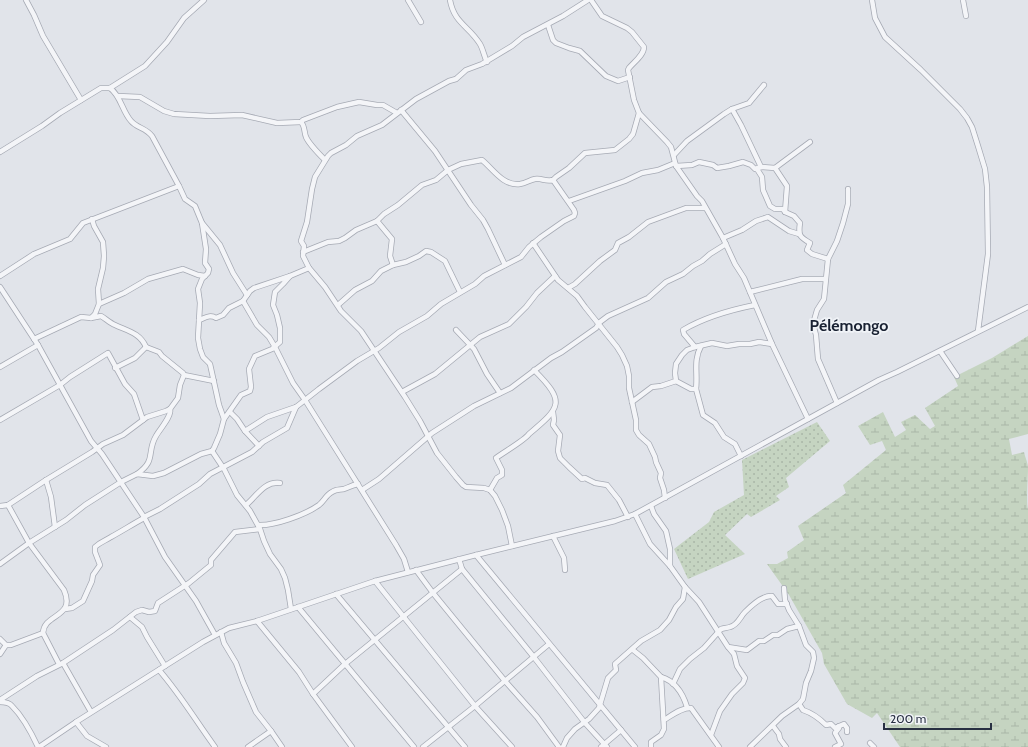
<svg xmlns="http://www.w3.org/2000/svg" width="1028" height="747" viewBox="0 0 1028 747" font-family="Cabin,sans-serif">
<defs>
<pattern id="grass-dots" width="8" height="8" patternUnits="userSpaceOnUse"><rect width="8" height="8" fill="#c5d4c1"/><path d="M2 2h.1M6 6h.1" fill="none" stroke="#a9b6a7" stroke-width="1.8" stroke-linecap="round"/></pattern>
<pattern id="wetland-marsh" width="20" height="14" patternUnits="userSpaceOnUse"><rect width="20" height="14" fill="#c5d4c1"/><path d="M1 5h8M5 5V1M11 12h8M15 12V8" fill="none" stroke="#a9b6a7"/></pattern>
</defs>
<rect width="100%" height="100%" fill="#e1e4ea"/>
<path fill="url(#grass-dots)" d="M817,422L830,441L786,478L789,487L776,496L780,500L751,517L747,514L725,535L745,554L688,579L674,549L709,522L714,512L744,495L742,460Z"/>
<path fill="url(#wetland-marsh)" d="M1028,336V435V434L1009,439L1012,455L1024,452C1025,457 1028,463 1028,468C1028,476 1026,504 1028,509V747H900L877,713L872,718L847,704L824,664L822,653L789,595L767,564H777L788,558L787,552L804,540L798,526L846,493L843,485L886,450L882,441L870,445L858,426L883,412L895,437L906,430L901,422L915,415L930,429L935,426L925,408L958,386L954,377L992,358Z"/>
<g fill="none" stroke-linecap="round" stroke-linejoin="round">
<g stroke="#a6aab4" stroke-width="6">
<g id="minor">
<path d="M26,0L34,15L43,36L81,100"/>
<path d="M408,0L421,22"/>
<path d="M450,0C454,23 469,26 480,44C483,49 484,56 487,62"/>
<path d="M591,0L602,16L627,28L632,32L644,47C644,55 634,62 629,68L628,70L634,100L639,113L667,142L671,147L676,166L697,196L702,201L723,238L735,264L744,278L772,344L808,419"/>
<path d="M872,0L875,18L885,37L921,70L960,109L967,118L972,127L978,146L985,169L987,187L988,254L978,331"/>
<path d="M963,0L966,16"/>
<path d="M548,25L553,40L556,43L569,48L580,51L606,76L618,81L630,77"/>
<path d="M110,88L145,66L167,42L184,18L204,0"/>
<path d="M118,96L140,97L164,111L174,114L210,116L242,115L277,123L301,122L303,120L337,107L359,102L377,105H383L397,113"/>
<path d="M401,110L435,151L471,205L483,220L488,229L505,265"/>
<path d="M301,122C305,126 304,132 306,137C309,144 320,155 325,160"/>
<path d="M0,152L42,126L60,113L101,88H110C121,96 122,111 131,121C137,128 146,128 152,136L179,186L185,199L195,206L202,223L220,245L233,273L247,295"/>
<path d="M674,155L687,141L724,114L732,109L749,103L764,85"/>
<path d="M676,166L692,165L699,162L713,165L717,168L729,166L743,162L751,165L755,169L761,167L741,125L732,109"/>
<path d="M761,167L775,168"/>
<path d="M757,169L762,177L763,190L770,206L775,209H783L785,212L794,216L800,223C798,236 800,237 810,243L807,250L812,254L828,259"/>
<path d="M569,201L625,181L642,173L658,170L675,163"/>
<path d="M785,212L787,186L775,168L810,142"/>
<path d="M377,221L392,239L390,256L393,265"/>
<path d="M202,223L206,249L205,263L209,269L208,273L202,279L198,289L200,303L198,338L200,349L203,357L210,364L219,405L224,419"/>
<path d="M723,238L742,230L756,221L768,217L789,231L799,234"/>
<path d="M533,243L558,280L577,296L585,307L617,347L622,355L627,366L629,376V388L636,420V430L639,435L649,444L655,457L656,462L661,473L660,478L664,490L665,498"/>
<path d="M303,252L328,242L339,241L345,238L356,230L377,221L384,214L398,205L422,185L436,180L448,170L461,164L482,160C494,170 503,186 520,184C526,183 530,180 535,179C542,178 546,182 553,180L556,177L569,168L585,153L615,150L629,139L633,134L639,113"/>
<path d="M0,276L34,254L70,239L83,223L179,186"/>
<path d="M0,287L38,345L91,441L102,454L144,517L165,557L196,601L215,635"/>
<path d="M568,288L575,284L600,261L615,250L618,243L629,237L648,222L686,208H705"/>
<path d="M750,292L802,279H825"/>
<path d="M243,301L257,325L269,337L275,347L293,383L305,400L296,407L267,417L245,431"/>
<path d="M99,304L124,293L148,279L183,269L198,275L205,276"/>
<path d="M338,305L355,290L372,281L381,271L393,265L406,262L419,256L426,251L431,252L445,261L460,292"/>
<path d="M91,318L95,314L99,304L98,289L103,268L104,256L103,242L94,226L92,219"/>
<path d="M199,320C205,318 210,314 216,318L223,315L229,308L243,301L250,291L254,288L290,276"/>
<path d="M456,330L474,349L487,374L500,393"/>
<path d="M34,339L81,317L91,318L101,316C106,319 110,323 115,325C128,331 140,333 146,347"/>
<path d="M695,347L684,334L683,330C705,317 730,310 755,305"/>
<path d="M940,351L957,376"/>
<path d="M0,367L38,345"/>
<path d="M115,368L135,358L146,347"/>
<path d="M184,375L214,381"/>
<path d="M676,381L691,389H696L703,415L715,423L724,437L735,444L741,456"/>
<path d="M696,389C698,373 693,361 701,346"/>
<path d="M402,392L435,374L480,337L509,324L526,307L537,293L555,276"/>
<path d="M632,402L652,387L661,386L676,381L675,373L676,364L682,355L687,350L695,347L712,343L727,346L739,344H750L759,342L772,344"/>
<path d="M837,403L818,359L816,335L813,324L817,310L824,299L828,259L837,241L843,223L848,204V189"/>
<path d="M230,412L237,419L245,431L259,446"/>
<path d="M553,412L554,420L553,425L560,435L558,451L560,458L569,467L582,479L585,478L595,483L607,485L619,500L628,517"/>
<path d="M0,420L60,385L70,377L108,353L125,384L134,394L143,420"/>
<path d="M212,451L224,469L237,495L250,511L260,529L264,541L270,554L281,569L285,578L288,590L291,609"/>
<path d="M137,474C157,460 146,453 156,436C160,429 172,416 170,409"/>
<path d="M46,480L51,497L55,527"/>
<path d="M362,490L379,479L432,433L474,406L511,388L551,358L562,352L596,328L600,322L608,316L648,298L666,282L683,274L693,266L702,261L710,254L726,244"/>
<path d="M490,490L497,478L502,475V470L496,458C504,452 525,440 529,434C561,407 566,402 534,370"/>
<path d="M8,505L29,543L64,590C76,618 44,613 43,633L59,664"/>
<path d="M246,505C257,496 264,481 280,483"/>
<path d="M0,506L8,505L46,480L92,452L103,444L123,435L147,417L166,411L170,409L178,398L180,385L184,375L183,373L162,356L159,352L146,347"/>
<path d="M651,506L654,514L666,531L670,549V566"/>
<path d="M144,517L160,509L199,484L210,474L252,452L263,442L287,428L296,407"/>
<path d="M258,525C274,526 305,515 319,505C324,501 326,495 332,492C336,489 340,490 344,489C349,487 353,485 358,484"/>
<path d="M553,536L564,558L565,570"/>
<path d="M512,546L508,526L502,510L495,496L490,490L484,488L466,487L463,485L456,477L437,453L420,421L405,397L361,331L341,311L325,287L309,268L303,256L304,246L301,241L307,222L312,189L315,177L328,156L331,153L346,145L357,136L382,125L416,99L449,81L456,79L466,70L482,64L512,46L523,37L563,16L588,0"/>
<path d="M476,555L635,747"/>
<path d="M459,559L462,569L533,656L585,723L607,747"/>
<path d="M0,564L29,543L66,520L85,505L121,482L137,474L153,476L164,473L201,454L212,451L214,448L220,434L224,419L241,395L250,391L251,387L249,369L255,356L272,349L280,342V328L277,315L273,305L275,292L283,284L290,276L309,268"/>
<path d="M416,570L433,593L505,681L537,717L559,747"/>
<path d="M408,572L404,559L396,545L305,400L319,389L357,361L379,348L399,332L427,316L441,304L475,284L484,276L521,257L529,247L541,237L564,221L574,216L575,213L574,210L553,180"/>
<path d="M375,581L475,706L512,747"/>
<path d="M685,587L699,602L728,647L747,650L759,641H764L773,635H778L787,629L799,626"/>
<path d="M336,594L465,747"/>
<path d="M298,607L414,747"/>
<path d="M65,609L72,608L83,601L92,581L93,575L100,565L95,552V547C100,542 105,541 111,537C122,531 133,524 144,518"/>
<path d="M130,617L142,627L147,637L165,666"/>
<path d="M257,621L299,672L313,694L352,747"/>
<path d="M221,632L224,643L236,663L243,682L256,712L271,731"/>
<path d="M0,639L6,645H11L43,633"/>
<path d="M633,650L643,658L661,677L664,729L661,735L651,742V747"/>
<path d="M0,654L6,645"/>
<path d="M63,663L91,712"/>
<path d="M159,670C180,694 196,721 215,747"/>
<path d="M661,677C675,681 683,694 687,707"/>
<path d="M673,684L680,669L690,659L704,648L721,629C724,628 727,628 730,627C738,625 740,617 745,612C751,606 763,595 772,596L778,604H787"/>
<path d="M313,694L345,664L462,569"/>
<path d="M0,700L37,676L63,663L113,630L136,612L142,610L149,612L155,611L158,603L189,583L211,565V560L235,532L260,529"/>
<path d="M0,702C4,702 9,702 12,706C22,716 32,734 38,747"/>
<path d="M799,704L803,710C812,713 819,718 826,725L831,724L835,728L844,724L847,728V732"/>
<path d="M664,720C671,716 682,707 691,708L719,747"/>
<path d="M76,722L87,736L106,747"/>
<path d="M773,726L779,734L780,739L786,747"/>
<path d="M711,735L720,711L732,694L743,683L745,678L737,666L734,654L729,648"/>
<path d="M870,743L874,747"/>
<path d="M39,747L76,722L203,642L229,628L257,621L375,581L476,555L615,521L635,514L879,380L897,372L1028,307"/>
<path d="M248,747L271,731L282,747"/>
<path d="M423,747L475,706L549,644"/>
<path d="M563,747L567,738L575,729L589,719L599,708L608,678L616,670L615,664L641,641L660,630L669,620L676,607L683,599L685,587L670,566L650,544L635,514"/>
<path d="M601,747L621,730"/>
<path d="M750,747L782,716L799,704L803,699L806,683L811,671L814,658L813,652L806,645L799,626L789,610L785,600L784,588"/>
<path d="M835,747L841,744L835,733L839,728V726"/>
</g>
</g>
<use href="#minor" stroke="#f4f5f8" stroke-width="4.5"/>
</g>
<g text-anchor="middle" stroke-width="3.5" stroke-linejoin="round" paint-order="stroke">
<g font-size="16" font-weight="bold" fill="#1a2233" stroke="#f0f3f7">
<text x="849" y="331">Pélémongo</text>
</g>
</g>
<path d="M884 723v6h107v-6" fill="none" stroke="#283042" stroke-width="2"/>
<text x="890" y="723" font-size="12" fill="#283042" stroke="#f0f3f7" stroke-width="3" paint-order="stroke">200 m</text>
</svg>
